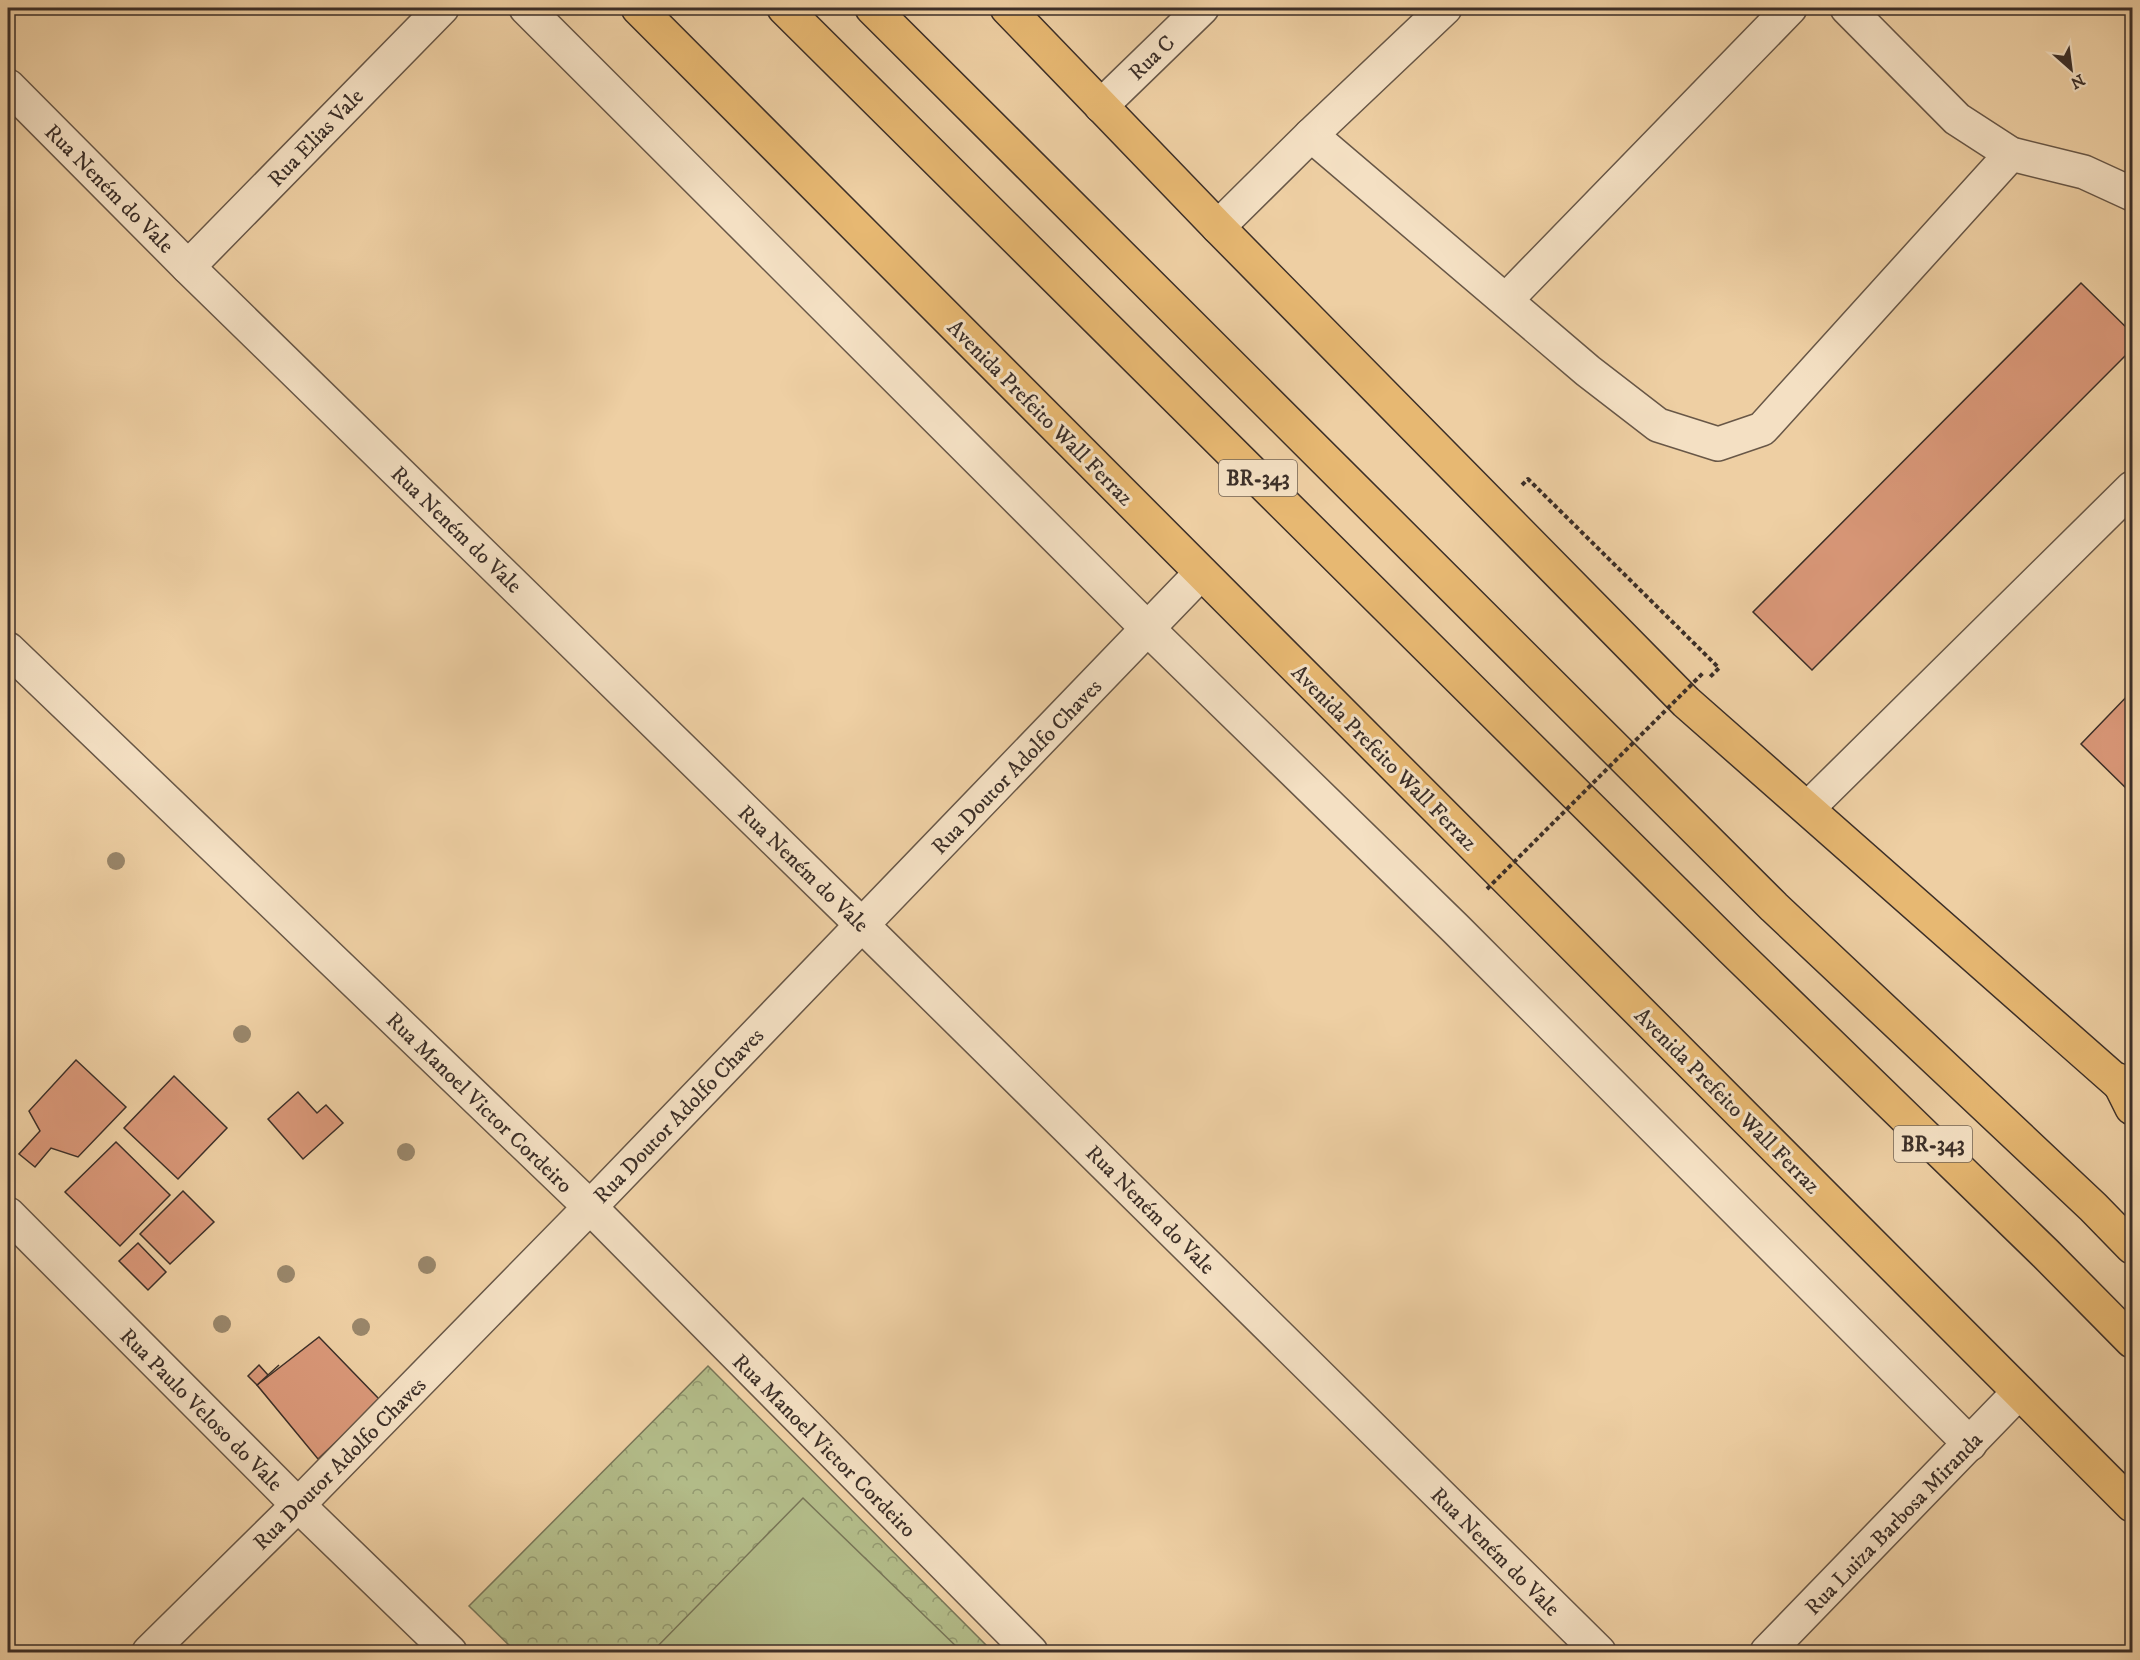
<svg xmlns="http://www.w3.org/2000/svg" width="2140" height="1660" viewBox="0 0 2140 1660" font-family="'IM FELL DW Pica',serif">
<defs>
<pattern id="forest-crowns" width="20" height="18" patternUnits="userSpaceOnUse" patternTransform="scale(1.5)"><rect width="20" height="18" fill="#b3bc89"/><path d="M2 6a3 3 0 1 1 6 0M12 15a3 3 0 1 1 6 0" fill="none" stroke="#939970"/></pattern>
</defs>
<rect width="100%" height="100%" fill="#eecfa3"/>
<filter id="stains"><feTurbulence type="fractalNoise" baseFrequency=".00333" numOctaves="4"/><feColorMatrix values="0 0 0 0 .2 0 0 0 0 .09 0 0 0 0 .02 0 0 0 .5 -.17"/></filter>
<radialGradient id="worn" r=".72"><stop offset=".6" stop-color="#630" stop-opacity="0"/><stop offset="1" stop-color="#630" stop-opacity=".3"/></radialGradient>
<path fill="url(#forest-crowns)" stroke="#787658" stroke-width="1.5" d="M708,1366L993,1652H516L469,1606Z"/>
<path fill="#b3bc89" stroke="#787658" stroke-width="1.5" d="M803,1498L962,1652H652Z"/>
<g fill="#da9879" stroke="#3c2f28" stroke-width="1.5">
<path d="M2081,283L2132,333V349L1812,670L1753,612Z"/>
<path d="M2132,691V794L2081,744Z"/>
<path d="M76,1060L126,1107L78,1157L51,1148L35,1167L19,1154L40,1131L29,1111Z"/>
<path d="M174,1076L227,1128L178,1179L124,1128Z"/>
<path d="M298,1092L317,1113L326,1105L343,1123L303,1159L268,1119Z"/>
<path d="M116,1142L170,1195L120,1246L65,1192Z"/>
<path d="M183,1191L214,1222L170,1264L140,1234Z"/>
<path d="M138,1243L166,1272L148,1290L119,1261Z"/>
<path d="M319,1337L380,1400L318,1459L257,1385Z"/>
<path d="M259,1365L268,1375L279,1365L257,1385L248,1376Z"/>
</g>
<g fill="none" stroke-linecap="round" stroke-linejoin="round">
<g stroke="#685747" stroke-width="36">
<g id="minor">
<path d="M526,8L1148,629L1456,929L1970,1444"/>
<path d="M1847,8L1957,119L2011,154L2084,172L2132,194"/>
<path d="M8,86L188,267L862,925L1599,1652"/>
<path d="M1101,106L1202,8"/>
<path d="M1311,135L1588,371L1658,425L1718,444L1762,429L2011,154"/>
<path d="M1218,227L1311,135L1445,8"/>
<path d="M188,267L442,8"/>
<path d="M1506,300L1790,8"/>
<path d="M8,649L590,1207L1031,1652"/>
<path d="M1808,808L2132,488"/>
<path d="M8,1214L298,1505L450,1652"/>
<path d="M149,1652L298,1505L590,1207L1201,573"/>
<path d="M1767,1652L2019,1392"/>
</g>
</g>
<g stroke="#3c2f28" stroke-width="36">
<g id="major">
<path d="M638,8L2132,1505"/>
<path d="M1007,8L1218,227L1686,702L2132,1095"/>
</g>
</g>
<g stroke="#3c2f28" stroke-width="36">
<g id="highway">
<path d="M784,8L1732,949L2046,1254L2132,1341"/>
<path d="M872,8L1774,907L2093,1207L2132,1247"/>
<path d="M2118,1080L2132,1108"/>
</g>
</g>
<path stroke="#3c2f28" stroke-width="4" stroke-dasharray="4.5 3" stroke-linecap="butt" d="M1522,485L1528,479L1719,668L1710,677"/>
<use href="#minor" stroke="#f4e0c3" stroke-width="33"/>
<use href="#major" stroke="#e7b872" stroke-width="33"/>
<use href="#highway" stroke="#e7b872" stroke-width="33"/>
<path stroke="#3c2f28" stroke-width="4" stroke-dasharray="4.5 3" stroke-linecap="butt" d="M1487,889L1704,672"/>
</g>
<g fill="#99866a">
<circle cx="116" cy="861" r="9"/>
<circle cx="242" cy="1034" r="9"/>
<circle cx="406" cy="1152" r="9"/>
<circle cx="427" cy="1265" r="9"/>
<circle cx="286" cy="1274" r="9"/>
<circle cx="222" cy="1324" r="9"/>
<circle cx="361" cy="1327" r="9"/>
</g>
<g text-anchor="middle" stroke-width="6" stroke-linejoin="round" paint-order="stroke">
<g fill="#f4e0c3" stroke="#736456" stroke-width="1.5">
<rect x="1219" y="460" width="78" height="36" rx="4.5"/>
<rect x="1894" y="1126" width="78" height="36" rx="4.5"/>
</g>
<g font-size="21" font-weight="bold" fill="#3c2f28">
<text x="1258" y="485">BR-343</text>
<text x="1933" y="1151">BR-343</text>
</g>
<g font-size="22" fill="#3c2f28" stroke="#f4e0c3">
<text transform="translate(1151 57) rotate(-44)" y="8">Rua C</text>
<text transform="translate(315 137) rotate(-46)" y="8">Rua Elias Vale</text>
<text transform="translate(110 188) rotate(45)" y="8">Rua Neném do Vale</text>
<text transform="translate(1041 412) rotate(45)" y="8">Avenida Prefeito Wall Ferraz</text>
<text transform="translate(457 529) rotate(44)" y="8">Rua Neném do Vale</text>
<text transform="translate(1385 757) rotate(45)" y="8">Avenida Prefeito Wall Ferraz</text>
<text transform="translate(1016 766) rotate(-46)" y="8">Rua Doutor Adolfo Chaves</text>
<text transform="translate(804 868) rotate(44)" y="8">Rua Neném do Vale</text>
<text transform="translate(1728 1100) rotate(45)" y="8">Avenida Prefeito Wall Ferraz</text>
<text transform="translate(480 1102) rotate(44)" y="8">Rua Manoel Victor Cordeiro</text>
<text transform="translate(678 1115) rotate(-46)" y="8">Rua Doutor Adolfo Chaves</text>
<text transform="translate(1151 1209) rotate(45)" y="8">Rua Neném do Vale</text>
<text transform="translate(202 1409) rotate(45)" y="8">Rua Paulo Veloso do Vale</text>
<text transform="translate(825 1445) rotate(45)" y="8">Rua Manoel Victor Cordeiro</text>
<text transform="translate(339 1463) rotate(-45)" y="8">Rua Doutor Adolfo Chaves</text>
<text transform="translate(1893 1523) rotate(-46)" y="8">Rua Luiza Barbosa Miranda</text>
<text transform="translate(1496 1551) rotate(45)" y="8">Rua Neném do Vale</text>
</g>
</g>
<rect width="2140" height="1660" fill="none" stroke="#eecfa3" stroke-width="30"/>
<rect x="9" y="9" width="2122" height="1642" fill="none" stroke="#3c2f28" stroke-width="3"/>
<rect x="15" y="15" width="2110" height="1630" fill="none" stroke="#3c2f28" stroke-width="1.5"/>
<g transform="translate(2071 69) rotate(152)" stroke="#f4e0c3" stroke-width="4.5" paint-order="stroke">
<path d="M0-4.5L10 22L0 15L-10 22Z" fill="#3c2f28"/>
<text y="-9" font-size="16" font-weight="bold" text-anchor="middle" fill="#3c2f28">N</text>
</g>
<rect width="100%" height="100%" filter="url(#stains)"/>
<rect width="100%" height="100%" fill="url(#worn)"/>
</svg>
